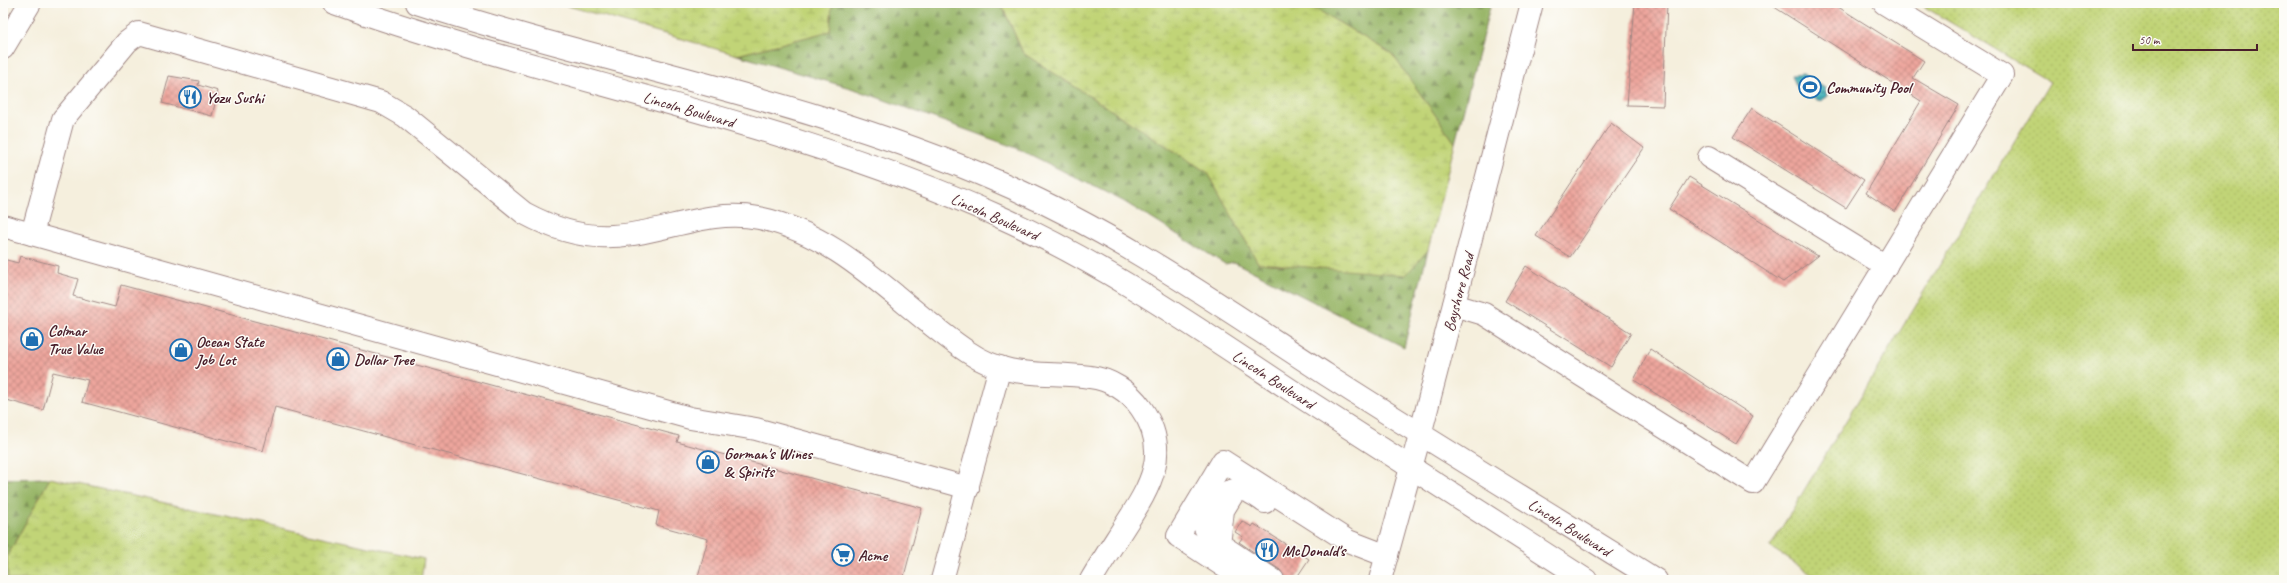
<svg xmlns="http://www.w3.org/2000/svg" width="2287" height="583" viewBox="0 0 2287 583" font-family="Caveat,sans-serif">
<defs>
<pattern id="grass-dots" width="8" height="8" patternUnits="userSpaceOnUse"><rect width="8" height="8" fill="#c1d477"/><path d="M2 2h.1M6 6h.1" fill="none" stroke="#a7b667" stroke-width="1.8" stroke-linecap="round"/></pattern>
<pattern id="forest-firs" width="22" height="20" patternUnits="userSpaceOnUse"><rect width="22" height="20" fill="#98b668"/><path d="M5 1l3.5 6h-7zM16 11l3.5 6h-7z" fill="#7e9356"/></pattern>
<pattern id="wetland-marsh" width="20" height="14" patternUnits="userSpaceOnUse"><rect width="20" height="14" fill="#c1d477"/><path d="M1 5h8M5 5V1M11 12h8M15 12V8" fill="none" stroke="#a7b667"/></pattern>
<pattern id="water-rules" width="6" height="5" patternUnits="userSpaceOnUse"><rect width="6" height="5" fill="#3eafb8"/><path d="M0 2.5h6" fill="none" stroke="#368e96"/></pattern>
<pattern id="building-cross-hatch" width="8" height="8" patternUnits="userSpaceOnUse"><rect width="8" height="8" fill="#eda69d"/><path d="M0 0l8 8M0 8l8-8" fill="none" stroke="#c28780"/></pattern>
</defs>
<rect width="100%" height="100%" fill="#fdfcf7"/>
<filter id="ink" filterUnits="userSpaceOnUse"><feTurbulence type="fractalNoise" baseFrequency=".025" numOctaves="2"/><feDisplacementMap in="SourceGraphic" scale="8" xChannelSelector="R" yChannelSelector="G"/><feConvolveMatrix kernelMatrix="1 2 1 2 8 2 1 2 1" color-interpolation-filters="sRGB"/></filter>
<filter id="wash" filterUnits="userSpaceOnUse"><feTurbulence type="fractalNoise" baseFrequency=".012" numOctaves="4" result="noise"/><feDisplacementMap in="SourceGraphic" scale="16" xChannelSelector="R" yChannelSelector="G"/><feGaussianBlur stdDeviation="0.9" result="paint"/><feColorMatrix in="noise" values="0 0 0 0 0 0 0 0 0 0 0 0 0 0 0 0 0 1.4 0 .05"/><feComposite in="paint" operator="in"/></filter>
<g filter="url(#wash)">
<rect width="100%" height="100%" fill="#f5efdd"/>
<path fill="url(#grass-dots)" stroke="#867a51" d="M1918,3H2284V580H1820L1770,547L2050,82Z"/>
<g fill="url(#forest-firs)" stroke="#716a4a">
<path d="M832,3H1001L1023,53L1208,173L1258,263L1406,274L1428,250L1404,347L1234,262L1225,264L1123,201L1019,149L857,90L737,55L830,31Z"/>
<path d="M1306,3H1491L1455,143L1392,54Z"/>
<path d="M50,478L7,557L8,580H3V479Z"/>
</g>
<g fill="url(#wetland-marsh)" stroke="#867a51">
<path d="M558,3H832L830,31L737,55Z"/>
<path d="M1001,3H1306L1392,54L1455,143L1428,250L1406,275L1258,263L1208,173L1023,53Z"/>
<path d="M50,478L424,559L421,580H8L7,557Z"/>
</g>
<path fill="url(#water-rules)" stroke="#446772" d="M1804,74L1825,88L1827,96L1821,101C1804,96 1798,93 1792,75Z"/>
<g id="blocks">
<g fill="url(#building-cross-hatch)">
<path d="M1635,3H1667L1663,106L1627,105Z"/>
<path d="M1768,3H1832L1924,61L1913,78L1959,105L1895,212L1866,193L1921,101Z"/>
<path d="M169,76L199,81L198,85L218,91L212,116L162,103Z"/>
<path d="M1752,108L1864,180L1846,208L1733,137Z"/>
<path d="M1611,123L1644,148L1570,257L1536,236Z"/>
<path d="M1689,177L1818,256L1783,282L1669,209Z"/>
<path d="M20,256L58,266L57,273L78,279L73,296L115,307L121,285L679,436L677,442L922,508L903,580H697L708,539L656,525L659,511L275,407L263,451L82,402L88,380L53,372L43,410L3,399V259L18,263Z"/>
<path d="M1526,266L1631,333L1611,367L1505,301Z"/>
<path d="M1650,349L1753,416L1736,444L1634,380Z"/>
<path d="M1242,521L1252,527L1254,524L1309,559L1295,580H1285L1280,570L1239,542L1243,537L1235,532Z"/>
</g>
</g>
</g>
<g filter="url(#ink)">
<use href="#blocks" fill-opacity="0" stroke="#a08784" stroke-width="1"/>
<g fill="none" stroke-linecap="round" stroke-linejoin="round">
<g stroke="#a08784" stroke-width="24">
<g id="minor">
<path d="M3,48L30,3"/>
<path d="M1709,157L1886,266"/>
<path d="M3,226L690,418L756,429L968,488"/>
<path d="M32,234L63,119L127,42L139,33L381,102L405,116L524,213C550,227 582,238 612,236C663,234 707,208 759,218C845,236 899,306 968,352C1009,380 1045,371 1090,377C1110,379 1130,392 1141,408C1172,451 1150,487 1126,524C1114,543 1102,561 1091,580"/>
<path d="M1454,305L1484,314L1753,483L2002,75L1884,3"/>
<path d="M1420,435L1532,3"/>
<path d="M1265,502C1259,498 1253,493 1246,491C1226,485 1208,504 1203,523L1210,538L1273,580"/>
<path d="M1219,545L1223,510L1234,492"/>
<path d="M942,580L1000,367"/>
<path d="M1245,580L1178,536L1223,461L1348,541L1387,556"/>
</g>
</g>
<g stroke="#a08784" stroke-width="24">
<path id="major" d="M1380,580L1420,435"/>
</g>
<g stroke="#a08784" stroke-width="24">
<g id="highway">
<path d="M334,3C553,81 785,120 998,216C1103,263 1197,328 1292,391C1390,455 1488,518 1586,580"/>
<path d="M417,3C610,66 812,100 999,182C1116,232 1221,306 1327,375C1436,445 1547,512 1656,580"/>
</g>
</g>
<use href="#minor" stroke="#fff" stroke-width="22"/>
<use href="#major" stroke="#fff" stroke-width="22"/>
<use href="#highway" stroke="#fff" stroke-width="22"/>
</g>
</g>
<defs>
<g id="stadium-ring" transform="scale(1.15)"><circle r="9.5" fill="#fdfcf7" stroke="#1f6fb2" stroke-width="1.5"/><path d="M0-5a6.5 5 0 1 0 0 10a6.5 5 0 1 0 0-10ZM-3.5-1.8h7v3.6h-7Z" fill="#1f6fb2"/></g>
<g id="restaurant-ring" transform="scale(1.15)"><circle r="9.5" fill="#fdfcf7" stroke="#1f6fb2" stroke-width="1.5"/><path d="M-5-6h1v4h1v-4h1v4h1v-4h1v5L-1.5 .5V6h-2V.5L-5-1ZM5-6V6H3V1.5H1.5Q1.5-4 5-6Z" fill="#1f6fb2"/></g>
<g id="shop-ring" transform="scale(1.15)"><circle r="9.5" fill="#fdfcf7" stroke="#1f6fb2" stroke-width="1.5"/><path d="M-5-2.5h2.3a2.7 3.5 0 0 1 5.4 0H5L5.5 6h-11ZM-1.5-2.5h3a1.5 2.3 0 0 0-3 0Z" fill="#1f6fb2"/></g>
<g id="supermarket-ring" transform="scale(1.15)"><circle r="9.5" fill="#fdfcf7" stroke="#1f6fb2" stroke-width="1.5"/><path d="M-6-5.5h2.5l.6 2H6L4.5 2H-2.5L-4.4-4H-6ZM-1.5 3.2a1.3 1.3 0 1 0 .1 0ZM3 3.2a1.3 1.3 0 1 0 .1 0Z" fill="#1f6fb2"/></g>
</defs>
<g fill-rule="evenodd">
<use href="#stadium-ring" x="1810" y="87"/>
<use href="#restaurant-ring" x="190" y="97"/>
<use href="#shop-ring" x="32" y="339"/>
<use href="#shop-ring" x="181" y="350"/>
<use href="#shop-ring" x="338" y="359"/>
<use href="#shop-ring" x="708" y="462"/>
<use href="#restaurant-ring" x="1267" y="550"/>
<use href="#supermarket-ring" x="843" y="555"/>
</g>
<g text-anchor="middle" stroke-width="3" stroke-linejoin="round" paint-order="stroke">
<g font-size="16" font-weight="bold" fill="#4a1f2b" stroke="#fdfcf7" text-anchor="start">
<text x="1826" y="93">Community Pool</text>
<text x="206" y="103">Yozu Sushi</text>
<text x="48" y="336">Colmar<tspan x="48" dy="18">True Value</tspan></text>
<text x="196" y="347">Ocean State<tspan x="196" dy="18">Job Lot</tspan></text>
<text x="354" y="365">Dollar Tree</text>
<text x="724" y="459">Gorman's Wines<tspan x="724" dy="18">&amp; Spirits</tspan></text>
<text x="1282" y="556">McDonald's</text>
<text x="858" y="561">Acme</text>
</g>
<g font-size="16" fill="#4a1f2b" stroke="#fdfcf7">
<text transform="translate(689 109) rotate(16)" y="6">Lincoln Boulevard</text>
<text transform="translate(995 216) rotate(24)" y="6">Lincoln Boulevard</text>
<text transform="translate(1458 292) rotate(-75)" y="6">Bayshore Road</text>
<text transform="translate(1274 379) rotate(33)" y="6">Lincoln Boulevard</text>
<text transform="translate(1570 527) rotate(32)" y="6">Lincoln Boulevard</text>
</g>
</g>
<rect width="2287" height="583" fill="none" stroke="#fdfcf7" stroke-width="16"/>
<path d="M2133 44v6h124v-6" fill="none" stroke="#4a1f2b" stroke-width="2"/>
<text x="2139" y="44" font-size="12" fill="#4a1f2b" stroke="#fdfcf7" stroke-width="3" paint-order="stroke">50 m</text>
</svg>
